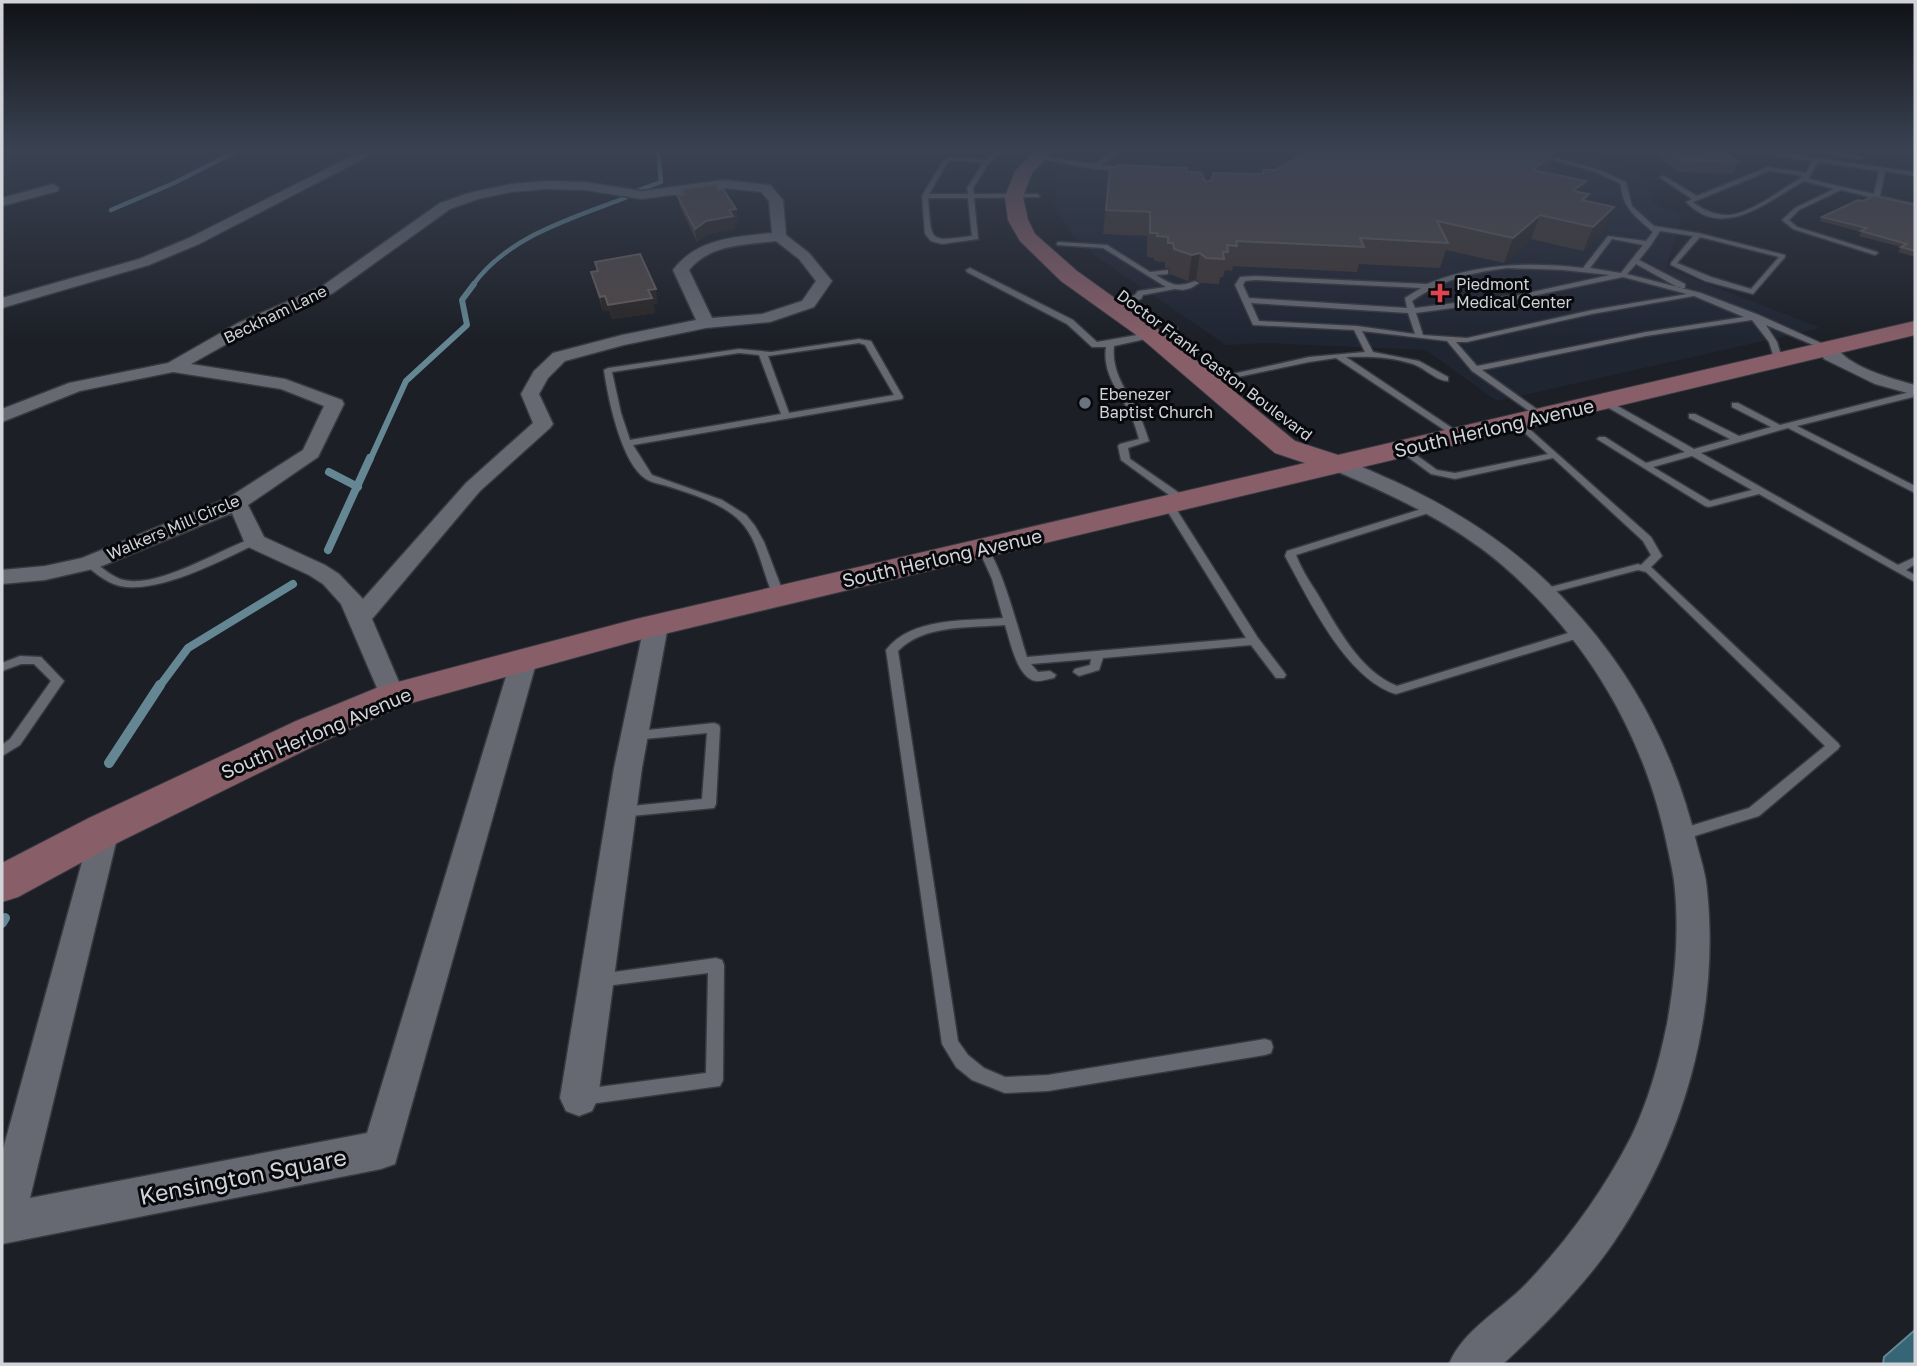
<svg xmlns="http://www.w3.org/2000/svg" width="1917" height="1366" viewBox="0 0 1917 1366" font-family="'Golos Text',sans-serif">
<rect width="100%" height="100%" fill="#1c1f26"/>
<path fill="#202532" d="M1080,150H1588L1585,155L1632,171L1650,185L1652,202L1682,216L1666,268L1821,328L1497,401L1426,350L1266,343L1226,345L1094,255L1073,235L1055,207L1057,178L1074,153Z"/>
<path fill="#366676" stroke="#648793" stroke-width="2" d="M1915,1330V1364H1883L1884,1357Z"/>
<g fill="none" stroke-linecap="round" stroke-linejoin="round">
<g stroke="#648793" stroke-width="4.5">
<path d="M639,190L661,182L658,150"/>
<path d="M111,210L174,183L233,153"/>
<path d="M473,285C507,237 572,218 625,198"/>
</g>
<path stroke="#648793" stroke-width="6" d="M370,460L406,381L467,325L462,300L474,284"/>
<g stroke="#648793" stroke-width="8">
<path d="M329,472L358,487"/>
<path d="M328,550L370,458"/>
<path d="M159,687L188,648L293,584"/>
</g>
<g stroke="#648793" stroke-width="10">
<path d="M109,763L160,685"/>
<path d="M2,923L5,918"/>
</g>
<g stroke="#37393f" stroke-width="3">
<g id="lane">
<path d="M996,150H1003L989,163L973,188L974,194H1038L1040,197L974,198L978,239L942,244L931,241L925,234L922,196L943,161L949,157L986,160ZM952,160L983,163L967,188L968,194H929L947,163ZM928,198H968L972,236C927,242 932,242 928,198Z"/>
<path d="M1114,150H1121L1101,165L1124,168L1126,171L1095,169L1035,158L1038,156L1095,164Z"/>
<path d="M1519,150H1529L1597,169L1626,182L1632,206L1654,226L1698,233L1785,255V257L1753,294L1705,281L1671,265V263L1693,236L1660,231L1651,245L1639,260L1685,284V288H1679L1636,264L1627,274L1701,293L1759,315L1832,348L1825,350L1766,325L1777,342L1783,362L1776,364L1769,342L1752,320L1646,336L1482,370L1545,415L1546,417L1542,420L1472,371L1447,341L1362,331L1373,352L1419,361L1448,377V381C1436,381 1425,368 1413,364C1392,357 1368,356 1346,357L1461,434V438L1458,439L1336,358L1309,362L1205,384V380L1309,357L1365,352L1354,330L1253,325L1235,285L1240,277L1255,276L1427,284C1478,263 1529,262 1583,268L1608,236L1646,241L1653,232C1637,218 1621,207 1621,184L1593,171ZM1700,237L1779,257L1751,289L1711,277L1677,263ZM1612,239L1643,245L1621,273L1590,268ZM1507,268L1563,270L1610,275L1518,295L1415,308L1412,301C1444,279 1469,273 1507,268ZM1623,277L1687,294L1592,310L1467,338L1423,335L1416,313L1518,299ZM1255,280L1421,288L1405,298L1407,308L1249,298L1243,285L1245,281ZM1694,296L1744,317L1646,332L1477,366L1456,342H1467L1592,314ZM1251,303L1408,313L1415,334L1357,326L1259,321Z"/>
<path d="M1745,150H1761L1915,172V176L1885,171L1880,196L1915,204V208L1841,190L1799,210L1789,220L1797,227L1877,252L1878,253L1875,255L1793,229L1782,220L1795,208L1834,189L1804,181C1768,201 1724,241 1686,202L1692,199L1659,177L1664,176L1697,196L1768,167L1806,173L1812,161ZM1818,162L1879,171L1874,194L1808,179ZM1769,171L1804,176C1785,187 1751,213 1730,215C1716,216 1703,210 1693,202Z"/>
<path d="M1814,150H1829L1863,157L1860,159Z"/>
<path d="M1059,242L1107,245L1150,272L1168,270V274L1156,275C1172,285 1177,288 1195,281L1199,283L1191,288L1183,290L1175,289L1143,295L1141,299L1126,302V298L1135,295L1138,291L1166,287L1103,248L1057,245V243Z"/>
<path d="M970,268L1073,320L1097,342L1177,328V332L1114,346C1111,372 1127,392 1139,414C1143,423 1146,432 1149,441L1128,448L1130,459L1188,499V503H1180L1121,460L1118,446L1120,444L1139,439C1137,432 1135,425 1132,418C1121,394 1102,375 1106,347H1092L1067,324L967,272L966,270Z"/>
<path d="M859,339L871,341L903,397L902,399L633,445L652,475L722,500L746,515L755,526L764,542L785,597L783,599H775C762,575 760,541 740,521C721,502 691,494 667,486C661,484 652,483 646,479C621,463 608,398 604,370L608,368L739,349L771,352ZM859,343L865,345L894,395L789,413L768,356ZM739,353L759,355L781,414L630,440L621,413L612,372Z"/>
<path d="M1910,392L1913,393V397L1797,426L1915,486V493L1788,428L1701,453L1898,565L1915,557V564L1906,570L1915,575V582L1759,494L1709,507L1705,506L1597,439L1599,437H1605L1646,463L1685,452L1602,404L1601,402L1605,399L1694,449L1730,439L1689,418V414H1695L1739,436L1771,427L1732,407V403H1738L1780,425ZM1692,456L1752,490L1710,501L1653,467Z"/>
<path d="M1518,419L1651,537L1662,556L1651,567L1838,743L1840,746L1838,749L1759,816L1682,840L1677,838L1675,834L1677,830L1749,808L1825,746L1646,572L1638,570L1543,595L1537,592L1539,590L1638,564L1641,565L1651,555L1643,541L1553,458L1455,479L1431,474L1397,449L1402,446L1405,447L1437,470L1455,473L1548,454L1515,424V420Z"/>
<path d="M1168,501L1173,504L1258,638L1284,672L1286,675L1284,678H1276L1251,645L1103,658L1099,670L1079,676L1073,672L1075,669L1090,665L1091,659L1031,664L1038,672L1050,671L1056,675L1054,678C1048,679 1038,683 1032,680C1016,673 1010,640 1005,625C971,628 924,624 898,651L958,1041L968,1055L984,1068L1005,1077L1048,1075L1265,1039L1271,1041L1273,1047L1271,1053L1265,1055L1048,1091L1005,1093L972,1080L956,1067L942,1044L886,650C911,617 966,621 1003,618L992,579L978,548L983,545C999,553 1020,636 1027,657L1246,638L1163,504Z"/>
<path d="M1431,506L1436,509L1435,511L1296,555C1301,568 1309,581 1317,593C1336,625 1359,671 1397,686L1581,629L1587,633L1585,636L1396,694C1346,679 1309,600 1285,556L1287,551Z"/>
<path d="M254,538L259,541L258,543C222,560 159,594 120,586C107,583 93,572 84,563L89,560L93,561C101,567 110,575 120,579C156,591 219,549 254,538Z"/>
<path d="M20,656L41,657L64,681L20,745L2,756V745L10,739L51,681L34,664H21L2,671V663Z"/>
<path d="M714,723L719,725L720,728L716,804L714,808L621,817L616,816L614,812L616,808L621,807L702,799L707,733L634,740L629,738L628,735L629,732Z"/>
<path d="M716,958L722,960L724,965L723,1080L720,1086L583,1105L577,1103L574,1097L577,1091L583,1089L706,1073L708,973L598,987L592,985L590,980L592,975Z"/>
</g>
</g>
<g stroke="#37393f" stroke-width="3">
<g id="street">
<path d="M364,150H380L199,244L149,265L2,308V298L139,259L189,238Z"/>
<path d="M724,180L770,185L783,200L786,235L809,253L832,281L814,307L770,322L706,328L624,345L565,361L548,378L539,394L553,424L550,428L480,491L372,619L405,696L401,702L392,705L383,702L341,604L323,584L309,575L246,546L232,513L97,568L45,580L2,584V570L45,566L82,558L228,498L303,450L324,406L281,389L173,372L80,391L2,422V409L69,383L168,363L238,323L321,287L440,203L469,193L511,184L547,181L585,182L642,191ZM724,188L761,192L769,201L772,233C736,237 697,238 673,270L696,320L622,335L553,353L534,371L521,394L533,423L466,483L363,599L339,574L325,565L264,537L248,505L318,457L344,404L342,400L285,379L191,364L250,331L333,293L450,209L478,199L511,192L547,189L585,190L642,199ZM776,241L799,259L816,281L802,301L762,314L712,318L689,270C710,244 745,245 776,241Z"/>
<path d="M53,184L59,188L58,191L2,206V198Z"/>
<path d="M1828,343L1834,344C1847,367 1890,378 1915,385V395L1875,384L1824,359L1819,348Z"/>
<path d="M1336,458C1356,463 1375,473 1394,481C1463,513 1524,553 1574,610C1635,676 1677,758 1697,845C1701,860 1706,875 1707,890C1720,1012 1684,1140 1614,1242C1583,1287 1544,1326 1503,1364H1449C1463,1330 1501,1310 1526,1284C1567,1241 1604,1190 1631,1137C1648,1102 1659,1063 1667,1024C1675,980 1679,935 1675,890C1674,875 1670,860 1667,845C1644,734 1587,638 1501,564C1450,521 1390,494 1329,468L1326,464L1329,460Z"/>
<path d="M656,618L665,620L668,626L642,768L598,1098L592,1111L579,1116L566,1111L560,1098L614,768L644,626L647,620Z"/>
<path d="M524,651L533,654L537,660L395,1164L381,1169L2,1244V1153L93,822L104,818L115,822L119,830L30,1198L367,1133L511,660L515,654Z"/>
</g>
</g>
<g stroke="#37393f" stroke-width="2">
<path id="secondary" d="M1036,150H1054L1032,173L1023,197L1028,220L1035,234L1077,271L1158,329L1295,441L1338,455L1915,321V335L639,640L404,705L324,741L119,842L18,897L2,902V863L89,818L296,721L379,687L636,619L1305,463L1275,453L1142,339L1061,281L1020,241L1008,220L1005,197L1015,171Z"/>
</g>
<use href="#lane" fill="#666972" fill-rule="evenodd"/>
<use href="#street" fill="#666972" fill-rule="evenodd"/>
<use href="#secondary" fill="#885f69" fill-rule="evenodd"/>
</g>
<g fill="#413836">
<path d="M1650,150H1722L1738,162L1733,174L1678,172Z"/>
<path d="M1110,168L1187,172L1206,182L1262,174L1263,170L1548,173L1581,193L1589,194L1586,201L1604,231L1583,251L1531,239L1504,263L1446,250L1440,268L1359,264L1357,272L1233,266L1232,271L1225,270L1223,277H1220L1219,284L1201,283L1196,279L1188,281L1170,274V268H1165V262L1154,261V258L1147,257V236L1103,234Z"/>
<path d="M681,189L719,190L736,209L738,222L734,223L735,229L708,234L697,242L680,207L677,195L682,194Z"/>
<path d="M1863,201L1915,205V257L1898,252L1901,247L1859,236L1861,232L1820,221L1822,217Z"/>
<path d="M595,262L658,303L653,304L655,313L612,319L609,310L603,311L595,286L591,272L597,271Z"/>
</g>
<g fill="#2c2728">
<path d="M1556,152L1548,174L1533,170Z"/>
<path d="M1586,181L1577,204L1573,191Z"/>
<path d="M1614,207L1604,231L1583,251L1593,227Z"/>
<path d="M736,209L738,222L734,223L735,229L708,234L697,242L695,229L706,221L729,210Z"/>
<path d="M1540,215L1531,239L1504,263L1513,238Z"/>
<path d="M1200,253L1196,279L1188,281L1192,255Z"/>
<path d="M656,289L658,303L653,304L655,313L612,319L608,305L648,290Z"/>
<path d="M605,296L609,310L603,311L600,297Z"/>
</g>
<g fill="#504848" stroke="#645e5e" stroke-width="2">
<path d="M1311,150H1545L1556,152L1533,170L1586,181L1573,191L1589,194L1582,200L1614,207L1593,227L1540,215L1513,238L1437,221L1448,243L1360,238L1364,247L1236,241L1237,246L1227,245L1228,252H1223L1224,259L1206,258L1200,253L1192,255L1174,249L1173,243H1168V237L1157,236V233H1150V212L1106,210L1110,168L1115,169L1116,165L1187,168V172L1201,173L1206,182L1212,180L1213,173L1264,174L1263,170H1275Z"/>
<path d="M1669,150H1722L1738,162L1683,160Z"/>
<path d="M716,185L719,190L723,189L736,209L729,210L733,216L706,221L695,229L677,195L684,194L681,189Z"/>
<path d="M1874,196L1915,205V251L1901,247L1907,244L1861,231L1867,228L1822,217L1858,200L1863,201Z"/>
<path d="M640,254L656,289L648,290L652,298L608,305L605,296L600,297L591,272L598,271L595,262Z"/>
</g>
<linearGradient id="sky" x2="0" y2="1"><stop stop-color="#0f1115"/><stop offset="0.44" stop-color="#3a4252"/><stop offset="1" stop-color="#3a4252" stop-opacity="0"/></linearGradient>
<rect width="1917" height="342" fill="url(#sky)"/>
<path fill="#e0444e" stroke="#08090c" stroke-width="2.5" d="M1436.5 282.5h7v7h7v7h-7v7h-7v-7h-7v-7h7z"/>
<circle fill="#6b7280" stroke="#08090c" stroke-width="2.5" cx="1085" cy="403" r="7"/>
<g text-anchor="middle" stroke-width="6" stroke-linejoin="round" paint-order="stroke">
<g font-size="16" fill="#d1d3d8" stroke="#08090c" text-anchor="start">
<text x="1456" y="290">Piedmont<tspan x="1456" dy="18">Medical Center</tspan></text>
<text x="1099" y="400">Ebenezer<tspan x="1099" dy="18">Baptist Church</tspan></text>
</g>
<g font-size="16" fill="#d1d3d8" stroke="#08090c">
<text transform="translate(275 314) rotate(-26)" y="6">Beckham Lane</text>
<text transform="translate(1215 365) rotate(37)" y="6">Doctor Frank Gaston Boulevard</text>
<text transform="translate(173 527) rotate(-23)" y="6">Walkers Mill Circle</text>
</g>
<g font-size="19" fill="#d1d3d8" stroke="#08090c">
<text transform="translate(1494 428) rotate(-13)" y="7">South Herlong Avenue</text>
<text transform="translate(942 558) rotate(-13)" y="7">South Herlong Avenue</text>
<text transform="translate(316 733) rotate(-23)" y="7">South Herlong Avenue</text>
</g>
<g font-size="23" fill="#d1d3d8" stroke="#08090c">
<text transform="translate(243 1177) rotate(-11)" y="8">Kensington Square</text>
</g>
</g>
<rect width="1917" height="1366" fill="none" stroke="#d1d3d8" stroke-width="7"/>
</svg>
